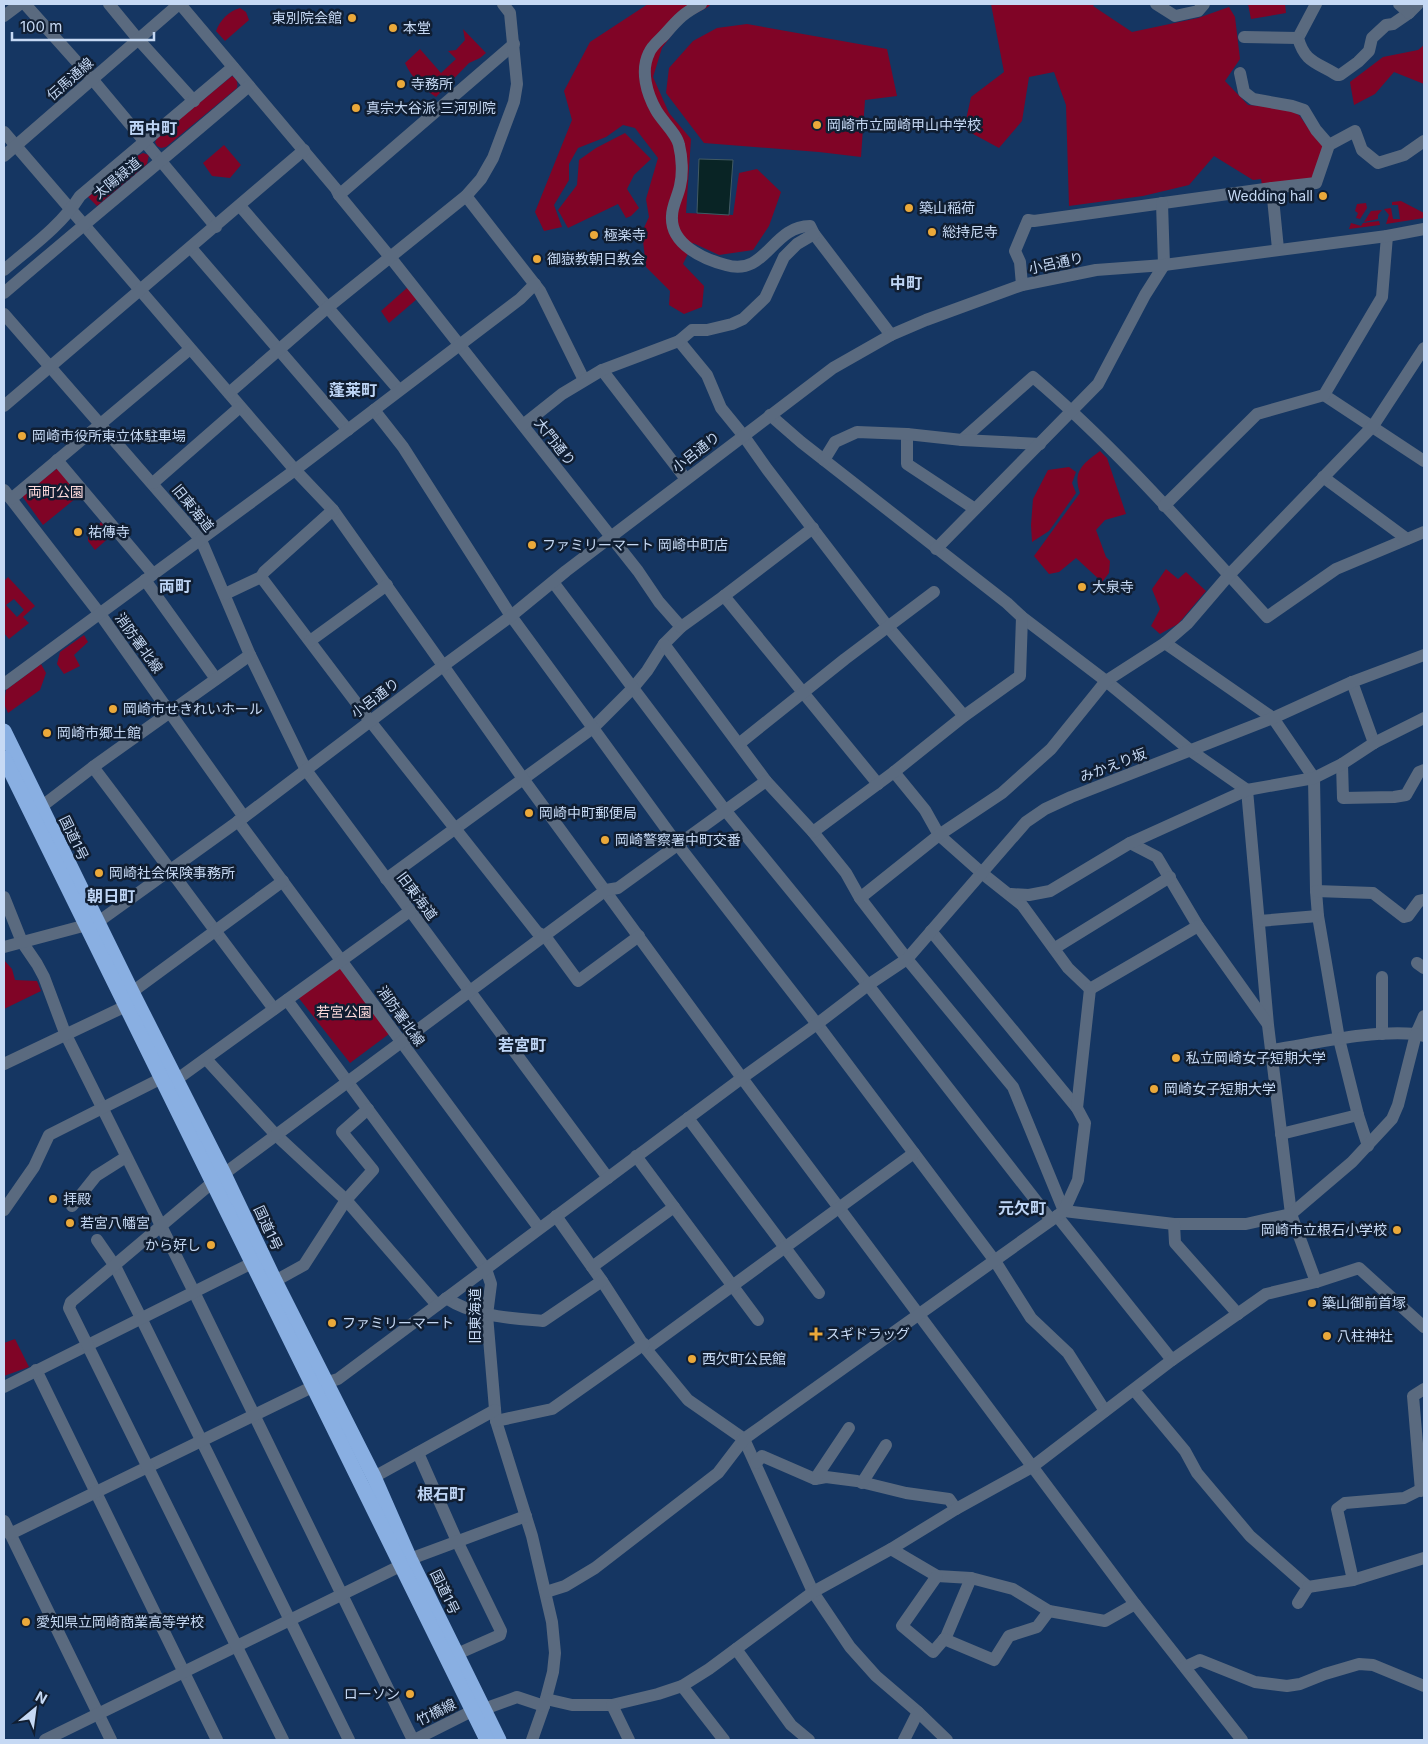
<svg xmlns="http://www.w3.org/2000/svg" width="1428" height="1744" viewBox="0 0 1428 1744" font-family="Inter,'Noto Sans JP',sans-serif">
<rect width="100%" height="100%" fill="#153662"/>
<g fill="#800426" fill-rule="evenodd">
<path d="M648,4H711L708,7L683,20L662,48L653,77L669,113L691,139L686,213L733,215L739,173L757,169L781,192L769,226L753,250L719,255L693,243L683,264L704,286L702,307L684,314L669,305L670,291L646,267L642,232L649,217L646,199L658,158L635,128L623,125L606,137L578,148L569,164V180L554,205L562,227L544,231L535,212L572,120L564,91L590,42Z"/>
<path d="M991,4H1095L1093,6L1132,32L1198,18L1229,7L1235,17L1240,59L1225,81L1248,105L1285,108L1299,115L1314,136L1324,146L1311,181L1262,185L1261,179L1253,180L1214,156L1189,185L1143,196L1069,206L1066,105L1054,72L1029,77L1022,121L999,148L964,129L971,97L1004,72Z"/>
<path d="M1248,4H1285L1286,13L1251,19Z"/>
<path d="M240,8L246,12L249,20L225,41L216,31C220,20 229,11 240,8Z"/>
<path d="M747,24L887,49L897,96L865,100L861,157L819,152L704,143L666,93L669,68L693,41L717,28Z"/>
<path d="M463,29L486,53L480,58L469,63L436,97C422,88 412,78 405,63L420,49L441,73L456,59L448,51L456,50L465,40Z"/>
<path d="M1424,45V84L1394,72L1375,94L1354,105L1350,82L1383,57L1418,50Z"/>
<path d="M232,76C237,79 238,82 237,88L166,147L161,148L157,146L155,142L158,137Z"/>
<path d="M625,133L651,159L634,175L627,189L639,208L631,216L626,218L618,204L568,228L558,210L577,185L579,160L596,148Z"/>
<path d="M224,145L241,165L230,178L212,176L203,163Z"/>
<path d="M143,153L149,155L147,164L97,206L88,197L137,156Z"/>
<path d="M1401,201L1424,213V218L1386,224L1389,215L1384,209L1391,208L1393,219H1400L1398,205H1392V202Z"/>
<path d="M1366,203L1367,208L1360,219L1356,218L1358,213L1355,211L1357,204Z"/>
<path d="M1382,210L1378,215V219L1364,222L1371,211Z"/>
<path d="M1379,221L1380,225L1349,229L1351,223L1361,226L1363,223Z"/>
<path d="M408,287L417,299L389,323L381,311Z"/>
<path d="M1100,451L1107,458L1126,514L1105,520L1096,530L1106,557L1110,561L1109,573L1102,582L1076,558L1059,572L1049,574L1034,556L1080,493C1072,471 1084,463 1100,451Z"/>
<path d="M59,467L81,494L43,525L22,496Z"/>
<path d="M1069,467L1076,472L1072,483L1076,493L1049,531L1032,542L1031,525L1033,499L1048,470Z"/>
<path d="M101,522L112,535L95,550L88,541V536Z"/>
<path d="M1166,569L1178,579L1186,572L1206,591L1178,624L1160,634L1151,626L1160,609L1152,589Z"/>
<path d="M8,577L35,606L23,617L29,623L9,639L4,633V581ZM14,599L24,610L17,617L6,605Z"/>
<path d="M84,635L88,642L74,655L80,666L64,674L57,664L60,652Z"/>
<path d="M41,664L46,673L40,690L8,713L4,704L6,690Z"/>
<path d="M4,960L12,969L15,980L37,981L41,991L4,1009Z"/>
<path d="M340,964L393,1031L350,1063L298,997Z"/>
<path d="M15,1339L29,1367L4,1376V1343Z"/>
</g>
<path fill="#092425" stroke="#425a63" d="M699,159L733,160L729,215L697,213Z"/>
<g fill="none" stroke-linecap="round" stroke-linejoin="round">
<g stroke="#5a6a7f" stroke-width="12">
<path d="M25,4L93,80L216,227"/>
<path d="M109,4L137,38L194,101"/>
<path d="M180,4L336,189L339,195L390,257L638,571L659,602L681,627L664,644L647,671L633,688L593,728L386,879"/>
<path d="M701,4C684,13 679,18 666,33C661,39 652,45 649,53C640,71 647,94 656,110C662,121 677,134 679,145C682,157 683,174 680,186C678,196 672,206 672,216C670,244 703,259 726,265C766,277 772,226 810,226L814,234L891,335"/>
<path d="M1156,4L1175,16L1198,11L1204,4"/>
<path d="M1316,4L1298,38C1305,63 1317,62 1337,75H1340L1358,62L1369,51L1372,38L1386,25L1393,24L1409,13L1418,4"/>
<path d="M1399,4L1409,13"/>
<path d="M4,16L20,4"/>
<path d="M1244,37L1298,38"/>
<path d="M1240,73L1244,92L1253,99L1292,106L1304,110L1316,130L1329,145"/>
<path d="M4,132L295,470L333,510L524,780L742,1078L1135,1604L1242,1740"/>
<path d="M4,156L179,4"/>
<path d="M1272,188L1316,183L1329,145L1355,131L1362,150L1378,163L1404,155L1424,141"/>
<path d="M339,195L514,44"/>
<path d="M466,196L540,291L584,380"/>
<path d="M240,206L399,390"/>
<path d="M191,248L348,430"/>
<path d="M4,270C31,247 61,226 80,196L233,67"/>
<path d="M1022,285L1020,262L1015,251L1028,220L1034,221L1272,188L1278,249"/>
<path d="M4,293C85,223 168,156 249,86"/>
<path d="M4,314L201,540L250,655L306,770L608,1178"/>
<path d="M679,341L707,375L721,408L743,435L767,469L888,627L964,716"/>
<path d="M602,370L686,479"/>
<path d="M229,393L327,308L466,196L481,179L493,158L514,102L517,84L510,13L503,4"/>
<path d="M1324,395L1424,461"/>
<path d="M4,406L304,150"/>
<path d="M374,410L403,447L511,616L593,728L678,845L817,1024L995,1261L1031,1318L1068,1353L1105,1411"/>
<path d="M770,415L801,442L1007,603L1022,617L1106,681L1191,751L1247,790L1268,1025L1291,1214L1316,1282"/>
<path d="M523,425L562,394L602,370L679,341L692,330H707L732,324L743,319L765,298L784,257L797,244L814,234"/>
<path d="M907,434V464L975,509"/>
<path d="M962,440L1033,377C1118,449 1192,535 1267,617L1336,569L1424,532"/>
<path d="M57,460L153,574"/>
<path d="M824,460L835,442L857,432L907,434L962,440L1040,444"/>
<path d="M1323,477L1407,539"/>
<path d="M153,483L240,407"/>
<path d="M4,490L100,614L244,817"/>
<path d="M11,499L190,349"/>
<path d="M1164,506L1257,414L1324,395L1382,297L1387,236"/>
<path d="M936,549L1098,384L1145,295L1164,265L1162,203"/>
<path d="M261,577L370,721L537,932L545,936L578,981L639,936"/>
<path d="M145,580L216,679"/>
<path d="M553,582L725,810L868,985L1051,1220"/>
<path d="M225,594L261,577L264,572L333,510"/>
<path d="M724,596L878,784"/>
<path d="M681,627L724,596L813,528"/>
<path d="M310,641L387,585"/>
<path d="M1165,643L1273,718L1314,778L1316,891L1318,916L1339,1039L1358,1115L1368,1146"/>
<path d="M664,644L766,781L813,832L846,873L860,898L907,959L1013,1087L1064,1211"/>
<path d="M1352,682L1374,743"/>
<path d="M4,684L295,470L520,299L535,284"/>
<path d="M740,743L845,659L934,592"/>
<path d="M1342,764L1343,798L1394,797L1406,795L1419,772L1424,770"/>
<path d="M93,767C154,847 213,929 274,1009"/>
<path d="M894,772L925,810L939,835L983,874L1022,905L1068,968L1090,989"/>
<path d="M41,807L93,767L250,655"/>
<path d="M238,821C339,956 438,1093 539,1228"/>
<path d="M813,832L894,772L964,716L1020,676L1022,617"/>
<path d="M1130,843L1157,857L1198,926L1267,1023"/>
<path d="M1316,891L1373,893L1404,917L1408,916L1419,901L1424,900"/>
<path d="M1011,894L1029,895L1050,891L1130,843L1247,790L1314,778L1342,764L1374,743L1424,718"/>
<path d="M4,897L22,942L37,964L44,977L65,1033L194,1292L413,1740"/>
<path d="M860,898L939,835L1002,793L1051,749L1106,681L1165,643L1187,624L1229,575L1373,426L1424,348"/>
<path d="M1259,921L1318,916"/>
<path d="M931,931L1077,1108"/>
<path d="M4,947L98,922L244,817L443,666L511,616L566,571L833,368L891,335L926,320L1022,285L1096,270L1164,265L1387,236L1424,229"/>
<path d="M1055,948L1170,877"/>
<path d="M1417,963L1424,968"/>
<path d="M1090,989L1198,926"/>
<path d="M132,992L283,881"/>
<path d="M287,1000L486,1269L491,1284L487,1315L496,1421L532,1536L552,1622L555,1653L553,1672L544,1706L532,1740"/>
<path d="M1382,1034V977"/>
<path d="M1271,1050C1318,1043 1368,1030 1416,1034L1424,1016"/>
<path d="M206,1059L276,1135L346,1200L437,1305"/>
<path d="M4,1064L126,1006"/>
<path d="M176,1080L410,911"/>
<path d="M688,1118L819,1293"/>
<path d="M1281,1134L1358,1115"/>
<path d="M636,1156L758,1320"/>
<path d="M72,1206L96,1176L126,1157"/>
<path d="M4,1210L34,1167L49,1135L162,1078"/>
<path d="M1064,1211L1174,1224H1246L1291,1214L1352,1162L1392,1119L1398,1105L1416,1034L1424,1036"/>
<path d="M556,1216L602,1281L646,1349L688,1400L744,1439L813,1592L850,1647L876,1676L918,1712L947,1740"/>
<path d="M1057,1216L1172,1360"/>
<path d="M1174,1224L1175,1243L1238,1314"/>
<path d="M97,1240L115,1266L141,1318L349,1740"/>
<path d="M592,1267L674,1207"/>
<path d="M275,1281L304,1265L346,1200L373,1170L342,1132L368,1109"/>
<path d="M446,1298C475,1317 510,1318 543,1321L602,1281"/>
<path d="M646,1349L914,1153"/>
<path d="M36,1370L217,1740"/>
<path d="M4,1387L252,1263"/>
<path d="M1134,1390L1185,1451L1197,1473L1250,1536L1308,1587L1298,1603"/>
<path d="M496,1421L552,1409L644,1344"/>
<path d="M418,1453L457,1541L501,1631L500,1635L457,1654"/>
<path d="M756,1463L762,1456L815,1479L826,1477L857,1481L906,1493L949,1499L956,1509"/>
<path d="M374,1477L495,1410"/>
<path d="M815,1479L849,1428"/>
<path d="M862,1483L886,1445"/>
<path d="M1421,1491L1413,1396L1424,1389"/>
<path d="M4,1521L111,1740"/>
<path d="M10,1534L312,1387L338,1379L742,1078L817,1024L868,985L907,959L1026,822L1045,809L1071,797L1273,718L1352,682L1424,655"/>
<path d="M891,1549L937,1576L971,1578L1013,1589L1049,1611L1105,1621L1135,1604"/>
<path d="M410,1559L526,1516"/>
<path d="M937,1576L902,1626L933,1652L946,1637L971,1578"/>
<path d="M1353,1580L1424,1558"/>
<path d="M1308,1587L1353,1580L1337,1509L1345,1503L1404,1498L1424,1488"/>
<path d="M546,1592L565,1586L595,1568L718,1473L744,1439L1064,1211L1078,1180L1085,1123L1077,1108L1090,989"/>
<path d="M944,1639L994,1660L1009,1636L1037,1627L1049,1611"/>
<path d="M736,1649L791,1725L809,1740"/>
<path d="M1185,1667L1200,1660L1255,1682L1287,1686L1300,1684L1325,1674L1359,1664L1373,1665L1424,1686"/>
<path d="M682,1686L724,1740"/>
<path d="M546,1699L572,1705H612L658,1694L682,1686L709,1669L813,1592L891,1549L956,1509L1032,1467L1172,1360L1266,1294L1316,1282L1359,1268L1424,1327"/>
<path d="M612,1705L629,1740"/>
<path d="M45,1740L400,1566"/>
<path d="M283,1740L69,1308L71,1302L213,1182L606,890L618,888L766,781"/>
<path d="M414,1740L472,1711L484,1709L517,1697L544,1706"/>
<path d="M904,1740L918,1712"/>
</g>
<g stroke="#89afe2" stroke-width="15">
<path d="M4,731L132,992L224,1174L275,1281L374,1477L410,1559L499,1740"/>
<path d="M4,758L487,1740"/>
</g>
</g>
<g fill="#eba93a" stroke="#101e32" stroke-width="2">
<circle cx="352" cy="18" r="5"/>
<circle cx="393" cy="28" r="5"/>
<circle cx="401" cy="84" r="5"/>
<circle cx="356" cy="108" r="5"/>
<circle cx="817" cy="125" r="5"/>
<circle cx="1323" cy="196" r="5"/>
<circle cx="909" cy="208" r="5"/>
<circle cx="932" cy="232" r="5"/>
<circle cx="594" cy="235" r="5"/>
<circle cx="537" cy="259" r="5"/>
<circle cx="22" cy="436" r="5"/>
<circle cx="78" cy="532" r="5"/>
<circle cx="532" cy="545" r="5"/>
<circle cx="1082" cy="587" r="5"/>
<circle cx="113" cy="709" r="5"/>
<circle cx="47" cy="733" r="5"/>
<circle cx="529" cy="813" r="5"/>
<circle cx="605" cy="840" r="5"/>
<circle cx="99" cy="873" r="5"/>
<circle cx="1176" cy="1058" r="5"/>
<circle cx="1154" cy="1089" r="5"/>
<circle cx="53" cy="1199" r="5"/>
<circle cx="70" cy="1223" r="5"/>
<circle cx="1397" cy="1230" r="5"/>
<circle cx="211" cy="1245" r="5"/>
<circle cx="1312" cy="1303" r="5"/>
<circle cx="332" cy="1323" r="5"/>
<path d="M813.5 1326.5h5v5h5v5h-5v5h-5v-5h-5v-5h5z"/>
<circle cx="1327" cy="1336" r="5"/>
<circle cx="692" cy="1359" r="5"/>
<circle cx="26" cy="1622" r="5"/>
<circle cx="410" cy="1694" r="5"/>
</g>
<g text-anchor="middle" stroke-width="5" stroke-linejoin="round" paint-order="stroke">
<g font-size="14" fill="#c6d9f4" stroke="#101e32" text-anchor="start">
<text x="342" y="23" text-anchor="end">東別院会館</text>
<text x="403" y="33">本堂</text>
<text x="411" y="89">寺務所</text>
<text x="366" y="113">真宗大谷派 三河別院</text>
<text x="827" y="130">岡崎市立岡崎甲山中学校</text>
<text x="1313" y="201" text-anchor="end">Wedding hall</text>
<text x="919" y="213">築山稲荷</text>
<text x="942" y="237">総持尼寺</text>
<text x="604" y="240">極楽寺</text>
<text x="547" y="264">御嶽教朝日教会</text>
<text x="32" y="441">岡崎市役所東立体駐車場</text>
<text x="88" y="537">祐傳寺</text>
<text x="542" y="550">ファミリーマート 岡崎中町店</text>
<text x="1092" y="592">大泉寺</text>
<text x="123" y="714">岡崎市せきれいホール</text>
<text x="57" y="738">岡崎市郷土館</text>
<text x="539" y="818">岡崎中町郵便局</text>
<text x="615" y="845">岡崎警察署中町交番</text>
<text x="109" y="878">岡崎社会保険事務所</text>
<text x="1186" y="1063">私立岡崎女子短期大学</text>
<text x="1164" y="1094">岡崎女子短期大学</text>
<text x="63" y="1204">拝殿</text>
<text x="80" y="1228">若宮八幡宮</text>
<text x="1387" y="1235" text-anchor="end">岡崎市立根石小学校</text>
<text x="201" y="1250" text-anchor="end">から好し</text>
<text x="1322" y="1308">築山御前首塚</text>
<text x="342" y="1328">ファミリーマート</text>
<text x="826" y="1339">スギドラッグ</text>
<text x="1337" y="1341">八柱神社</text>
<text x="702" y="1364">西欠町公民館</text>
<text x="36" y="1627">愛知県立岡崎商業高等学校</text>
<text x="400" y="1699" text-anchor="end">ローソン</text>
</g>
<g font-size="14" fill="#c6d9f4" stroke="#101e32">
<text transform="translate(70 79) rotate(-41)" y="5">伝馬通線</text>
<text transform="translate(117 178) rotate(-39)" y="5">太陽緑道</text>
<text transform="translate(1056 263) rotate(-12)" y="5">小呂通り</text>
<text transform="translate(555 442) rotate(52)" y="5">大門通り</text>
<text transform="translate(696 452) rotate(-38)" y="5">小呂通り</text>
<text transform="translate(193 508) rotate(51)" y="5">旧東海道</text>
<text transform="translate(139 643) rotate(54)" y="5">消防署北線</text>
<text transform="translate(375 698) rotate(-37)" y="5">小呂通り</text>
<text transform="translate(1113 765) rotate(-21)" y="5">みかえり坂</text>
<text transform="translate(74 838) rotate(64)" y="5">国道1号</text>
<text transform="translate(417 896) rotate(53)" y="5">旧東海道</text>
<text transform="translate(401 1016) rotate(54)" y="5">消防署北線</text>
<text transform="translate(268 1228) rotate(65)" y="5">国道1号</text>
<text transform="translate(475 1316) rotate(-90)" y="5">旧東海道</text>
<text transform="translate(445 1592) rotate(64)" y="5">国道1号</text>
<text transform="translate(436 1712) rotate(-26)" y="5">竹橋線</text>
</g>
<g font-size="14" fill="#fddadb" stroke="#101e32">
<text x="56" y="497">両町公園</text>
<text x="344" y="1017">若宮公園</text>
</g>
<g font-size="16" font-weight="bold" fill="#bed5f5" stroke="#101e32">
<text x="153" y="134">西中町</text>
<text x="906" y="289">中町</text>
<text x="353" y="396">蓬莱町</text>
<text x="175" y="592">両町</text>
<text x="111" y="902">朝日町</text>
<text x="522" y="1051">若宮町</text>
<text x="1022" y="1214">元欠町</text>
<text x="441" y="1500">根石町</text>
</g>
</g>
<rect width="1428" height="1744" fill="none" stroke="#c6d9f4" stroke-width="10"/>
<g transform="translate(35 1709) rotate(29)" stroke="#101e32" stroke-width="4" paint-order="stroke">
<path d="M0-4L9 19L0 12L-9 19Z" fill="#c6d9f4"/>
<text y="-8" font-size="14" font-weight="bold" text-anchor="middle" fill="#c6d9f4">N</text>
</g>
<path d="M12 32v8h142v-8" fill="none" stroke="#c6d9f4" stroke-width="2.5"/>
<text x="20" y="32" font-size="15" fill="#c6d9f4" stroke="#101e32" stroke-width="4" paint-order="stroke">100 m</text>
</svg>
